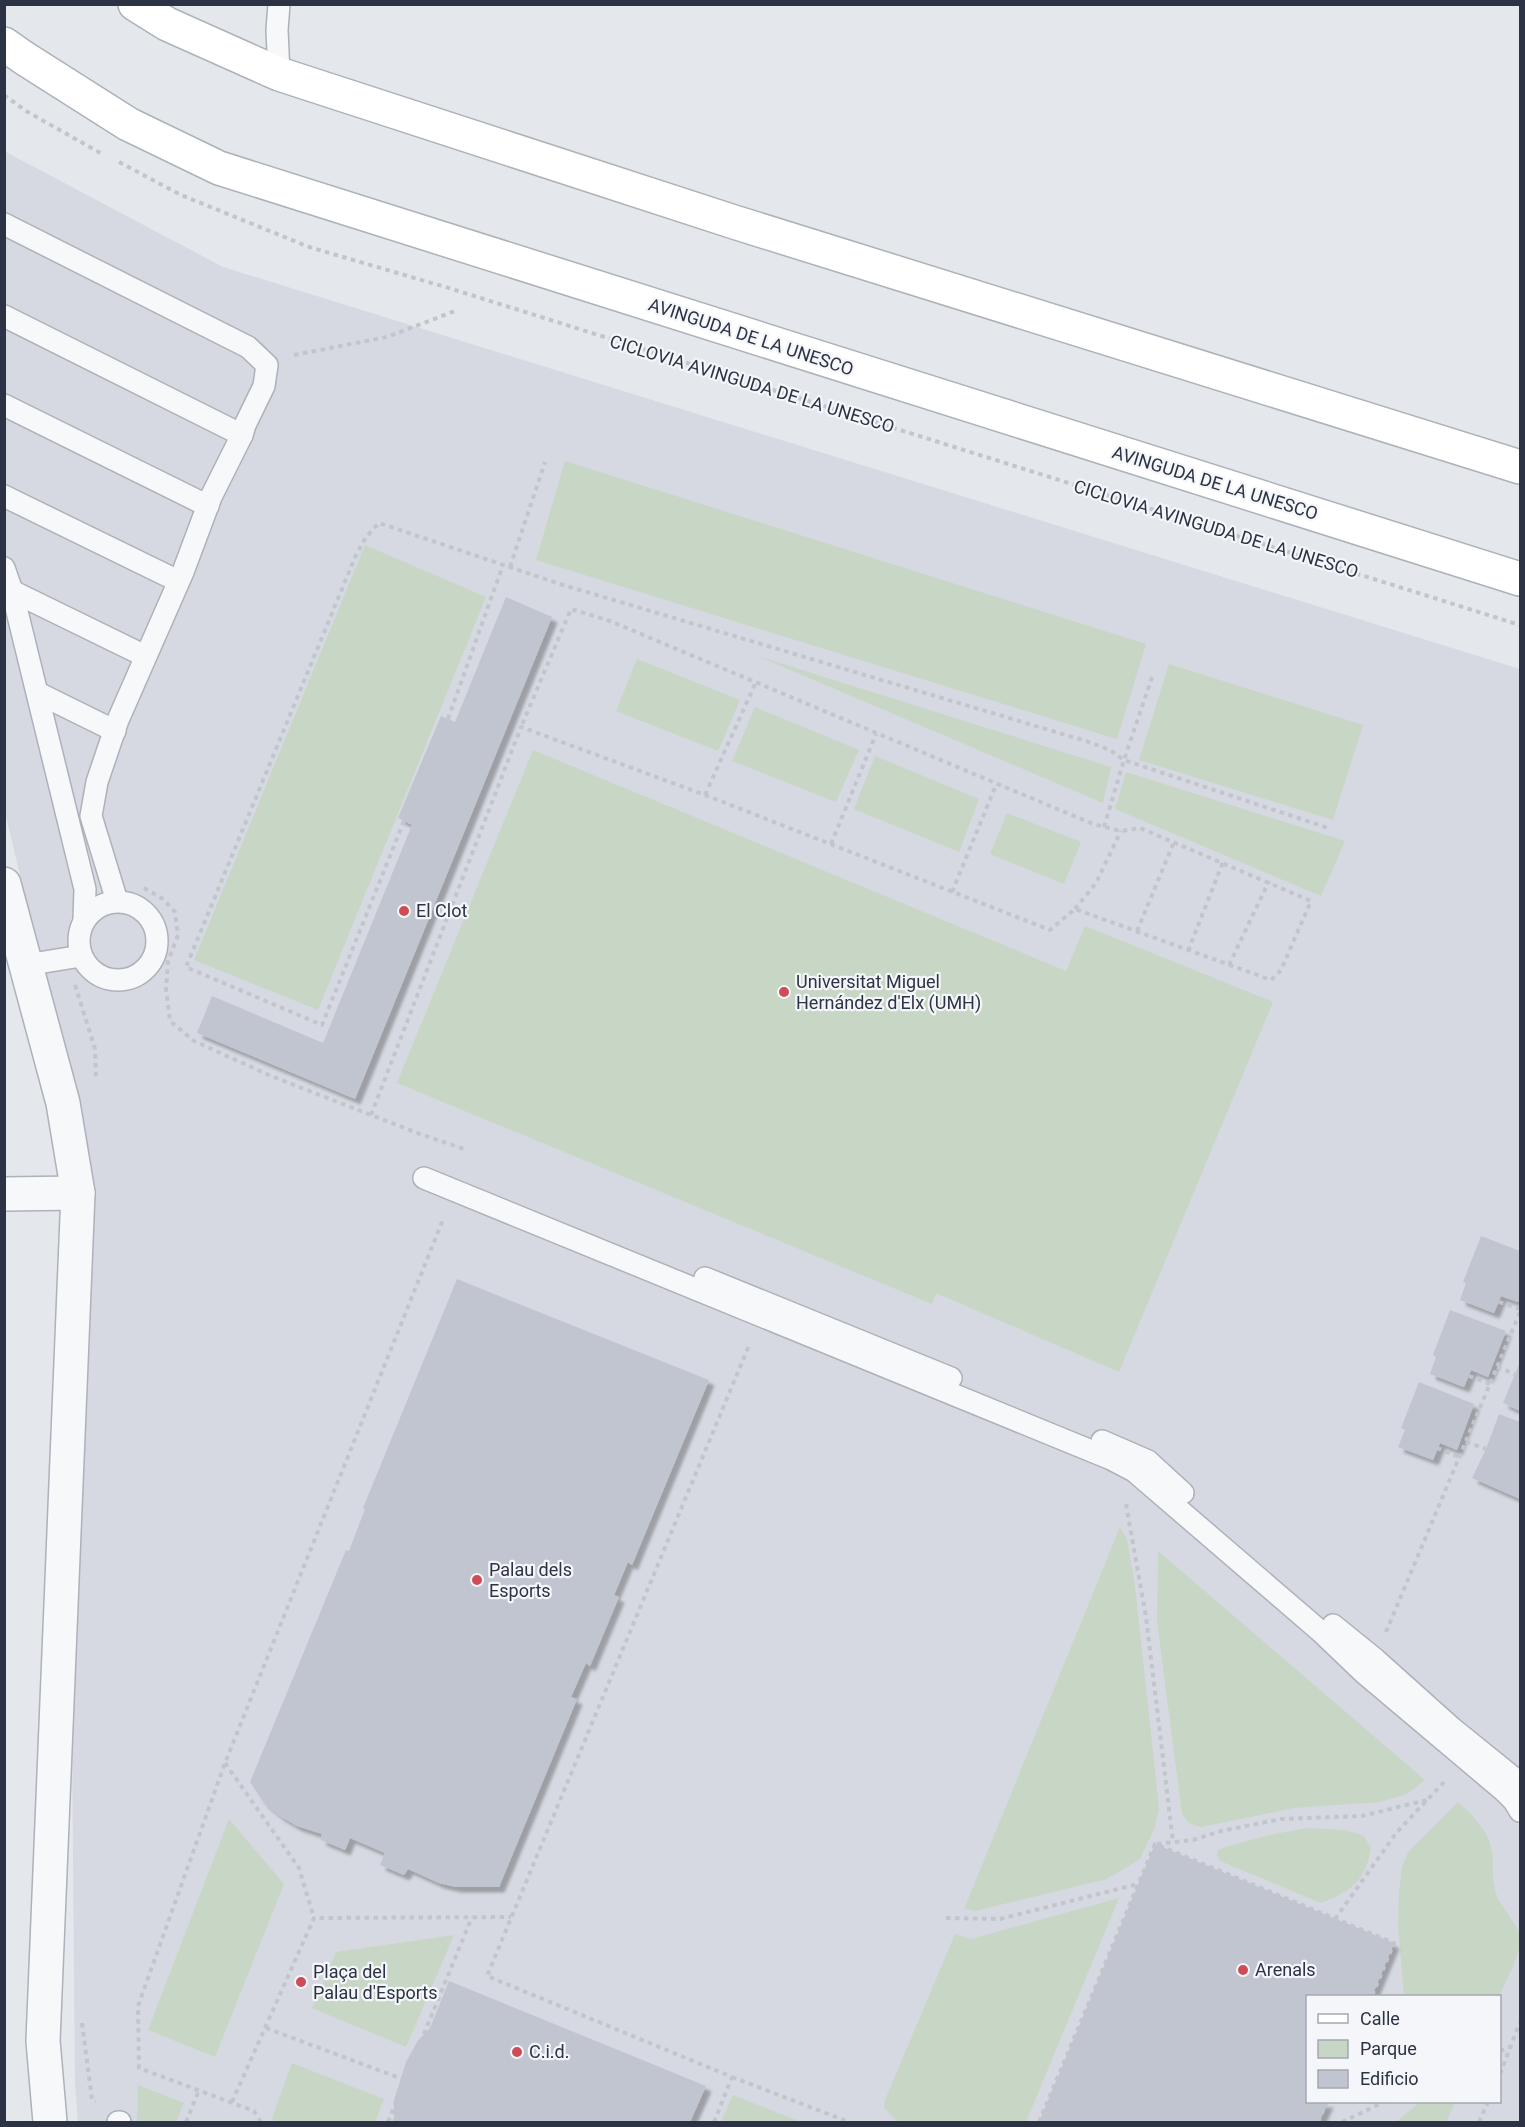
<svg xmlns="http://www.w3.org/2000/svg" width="1525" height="2127" viewBox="0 0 1525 2127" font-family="Roboto,sans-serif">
<defs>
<filter id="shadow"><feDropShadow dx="5.5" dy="5.5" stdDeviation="1.5" flood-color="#0004"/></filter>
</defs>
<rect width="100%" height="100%" fill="#e4e7ec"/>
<path fill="#d6d9e1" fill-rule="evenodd" d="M4,151L223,267L1520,669V2122H78L75,2083L72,1743L91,1173L5,812ZM1308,1996H1500V2102H1308Z"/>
<g fill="#c8d6c5">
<path d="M565,461L1146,644L1117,739L536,560Z"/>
<path d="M365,545L486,597L318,1010L194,960Z"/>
<path d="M757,656L1111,767L1103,803Z"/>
<path d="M637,659L740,700L718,751L616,711Z"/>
<path d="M1169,664L1363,725L1333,820L1139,760Z"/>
<path d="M755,707L859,750L836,802L732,761Z"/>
<path d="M533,750L1066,971L1085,926L1273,1002L1119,1372L936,1293L932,1304L397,1083Z"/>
<path d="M875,756L979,799L959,852L854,809Z"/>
<path d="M1126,772L1345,841L1321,896L1115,809Z"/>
<path d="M1007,813L1081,842L1064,884L990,854Z"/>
<path d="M1120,1527L1127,1539L1135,1586L1159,1808L1155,1827L1140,1859L1107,1879L975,1911L964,1909Z"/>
<path d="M1158,1551L1425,1780L1407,1794L1380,1802L1294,1808L1201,1827L1189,1823L1182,1814L1157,1621Z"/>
<path d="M1458,1802C1473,1816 1488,1830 1492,1851C1494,1866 1491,1881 1497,1896C1501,1907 1520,1928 1520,1936C1522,1952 1506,1981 1499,1996H1404L1398,1924L1399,1893L1402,1866L1409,1851Z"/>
<path d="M229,1819L284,1884L215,2057L148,2030Z"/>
<path d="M1308,1828L1343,1830L1363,1835L1371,1848C1365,1882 1351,1891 1321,1903L1220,1861L1217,1856V1851L1222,1848L1269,1835Z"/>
<path d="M1119,1898L1026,2122H898L884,2108L885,2100L955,1934L971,1939Z"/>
<path d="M454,1935L406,2047L312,2008L336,1952Z"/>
<path d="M292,2063L384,2099L375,2122H275L272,2118Z"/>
<path d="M138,2085L184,2103L176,2122H137Z"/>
<path d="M733,2095L801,2122H721Z"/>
<path d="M1420,2102H1455L1446,2122H1396Z"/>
</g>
<g fill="#c1c5cf" filter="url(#shadow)">
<path d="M506,597L552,617L355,1099L197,1033L212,996L323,1043L412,825L398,818L441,716L455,722Z"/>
<path d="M1481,1236L1520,1251V1295L1518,1302L1501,1296L1494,1313L1460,1300L1466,1283L1463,1282Z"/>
<path d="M457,1279L709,1380L632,1565L628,1562L614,1595L619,1597L590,1666L586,1663L571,1697L577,1699L499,1887H456L439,1883L408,1869L404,1875L380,1865L385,1853L350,1838L345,1850L321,1840L322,1834L297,1826L280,1816L264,1803L250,1782L346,1550L349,1551L365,1509L363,1508Z"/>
<path d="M1450,1310L1506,1331L1488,1377L1471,1370L1464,1387L1430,1374L1436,1357L1433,1355Z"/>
<path d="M1520,1362V1411L1503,1403Z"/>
<path d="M1419,1382L1474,1404L1457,1450L1440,1443L1433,1460L1398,1447L1405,1430L1401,1428Z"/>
<path d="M1499,1414L1520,1422V1499L1472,1478L1486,1449Z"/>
<path d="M1155,1844L1394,1943L1372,1996H1308V2102H1328L1319,2122H1039Z"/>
<path d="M449,1981L706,2086L690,2122H392L394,2118V2100L406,2062L417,2042L430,2028Z"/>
</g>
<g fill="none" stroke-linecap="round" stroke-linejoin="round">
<g stroke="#adb1ba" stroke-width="24">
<g id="service">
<path d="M279,4L277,30L279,74"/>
<path d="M4,224L248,347L267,365L264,386L245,425L242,435L211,497L183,572L118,720L97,782L91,816L117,901"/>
<path d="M4,316L242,435"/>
<path d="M4,405L208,506"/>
<path d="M4,496L178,581"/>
<path d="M4,568L12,591L85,889L84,919"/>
<path d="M12,591L145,656"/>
<path d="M38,693L115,731"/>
<circle cx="118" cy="941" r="39"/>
<path d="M26,965L81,956"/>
<path d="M424,1178L1111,1459L1134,1471L1320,1631L1364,1673L1504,1791L1514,1801L1520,1811"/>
<path d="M705,1278L951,1378"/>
<path d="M1102,1441L1148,1461L1183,1493"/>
<path d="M1333,1625L1375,1659L1452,1728L1520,1783"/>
<path d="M118,2122H120"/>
</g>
</g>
<g stroke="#adb1ba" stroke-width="36">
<g id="minor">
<path d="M4,884L63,1103L78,1193L43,2041L50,2122"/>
<path d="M4,1194L78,1193"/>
</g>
</g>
<g stroke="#adb1ba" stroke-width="36">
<g id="secondary">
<path d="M135,4L167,24L279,74L734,222L1520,467"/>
<path d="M4,44L24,58L128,124L219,168L1520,579"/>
</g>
</g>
<g stroke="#c2c5cb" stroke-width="4" stroke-dasharray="4.5 4.5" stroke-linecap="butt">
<path d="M4,95L26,111L104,155"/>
<path d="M119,162L181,195L309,247L452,289L1520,625"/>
<path d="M294,355L387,337L455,311"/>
<path d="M510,567L545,462"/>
<path d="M448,719L503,565"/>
<path d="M705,795L756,682"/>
<path d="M404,821L322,1025L186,967L356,555L366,537L379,523L560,584L1086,741L1110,750L1124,760L1331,829"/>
<path d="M1104,827L1124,760L1153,674"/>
<path d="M831,844L876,734"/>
<path d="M144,888L163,899L175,912L178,935L168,961L166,989L170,1021L194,1041L271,1076L420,1134L464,1149"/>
<path d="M952,892L996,785"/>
<path d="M1075,909L1096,883L1121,831"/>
<path d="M1137,931L1174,842"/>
<path d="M1188,951L1223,862"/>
<path d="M1229,965L1269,881"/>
<path d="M75,985L95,1049L96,1080"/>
<path d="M371,1115L521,727L705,795L1050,930L1075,909L1271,980L1281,970L1311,901L1140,828L1121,831L1093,824L610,621L571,609L521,727"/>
<path d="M1499,1302L1520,1309"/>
<path d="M1497,1367L1515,1374"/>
<path d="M1469,1376L1490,1384"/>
<path d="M1466,1442L1486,1449"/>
<path d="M1437,1448L1459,1457"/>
<path d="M1126,1504L1146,1617L1173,1842"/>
<path d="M1386,1632L1520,1312"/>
<path d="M225,1763L299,1868L314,1918"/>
<path d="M1157,1844L1193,1840L1221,1831L1281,1819L1362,1816L1427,1800"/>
<path d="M946,1918L1000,1919L1138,1884"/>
<path d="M1335,1919L1397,1832L1445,1781"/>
<path d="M82,2023L92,2100L96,2101"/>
<path d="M266,2028L405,2080L472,1917"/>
<path d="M1500,2051L1510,2047"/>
<path d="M1500,2074L1520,2022"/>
<path d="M732,2077L849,2122"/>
<path d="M232,2102L314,1918L511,1917"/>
<path d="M186,2122L199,2090"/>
<path d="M261,2122L254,2111L139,2068L138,2006L225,1763L444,1217"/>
<path d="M388,2122L405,2080"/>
<path d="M714,2122L732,2077L487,1976L750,1343"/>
<path d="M1039,2122L1155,1844L1394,1943L1372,1996"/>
<path d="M1318,2122L1327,2102"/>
<path d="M1342,2122L1384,2102"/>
<path d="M1479,2122L1488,2102"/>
</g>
<use href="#service" stroke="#f7f8fa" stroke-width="21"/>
<use href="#minor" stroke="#f7f8fa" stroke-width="33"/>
<use href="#secondary" stroke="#fff" stroke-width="33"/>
</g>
<g fill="#ce4c56" stroke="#f4f6f9" stroke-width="2">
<circle cx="404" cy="911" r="6"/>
<circle cx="784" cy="992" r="6"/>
<circle cx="477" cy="1580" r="6"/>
<circle cx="1243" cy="1970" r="6"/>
<circle cx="301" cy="1982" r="6"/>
<circle cx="517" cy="2052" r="6"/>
</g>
<g text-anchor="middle" stroke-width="4.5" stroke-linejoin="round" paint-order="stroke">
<g font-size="18" fill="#2c3344" stroke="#f4f6f9">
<text transform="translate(751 337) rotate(18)" y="6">AVINGUDA DE LA UNESCO</text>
<text transform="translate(752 384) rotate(17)" y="6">CICLOVIA AVINGUDA DE LA UNESCO</text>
<text transform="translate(1215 483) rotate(17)" y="6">AVINGUDA DE LA UNESCO</text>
<text transform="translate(1216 529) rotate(17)" y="6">CICLOVIA AVINGUDA DE LA UNESCO</text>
</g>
<g font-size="18" fill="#2c3344" stroke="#f4f6f9" text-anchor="start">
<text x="416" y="917">El Clot</text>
<text x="796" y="988">Universitat Miguel<tspan x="796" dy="21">Hernández d'Elx (UMH)</tspan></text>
<text x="489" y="1576">Palau dels<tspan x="489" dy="21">Esports</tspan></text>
<text x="1255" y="1976">Arenals</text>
<text x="313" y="1978">Plaça del<tspan x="313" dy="21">Palau d'Esports</tspan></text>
<text x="529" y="2058">C.i.d.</text>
</g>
</g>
<rect width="1525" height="2127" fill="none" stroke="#2c3344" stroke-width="12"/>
<rect x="1306" y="1995" width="195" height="108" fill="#f4f6f9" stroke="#a4a8b1" stroke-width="1.5"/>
<rect x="1318" y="2014" width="30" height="9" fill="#ffffff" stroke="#a4a8b1" stroke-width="1.5"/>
<text x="1360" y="2025" font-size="18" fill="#2c3344">Calle</text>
<rect x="1318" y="2040" width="30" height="18" fill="#c8d6c5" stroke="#a4a8b1" stroke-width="1.5"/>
<text x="1360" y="2055" font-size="18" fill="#2c3344">Parque</text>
<rect x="1318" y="2070" width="30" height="18" fill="#c1c5cf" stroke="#a4a8b1" stroke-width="1.5"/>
<text x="1360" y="2085" font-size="18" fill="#2c3344">Edificio</text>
</svg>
